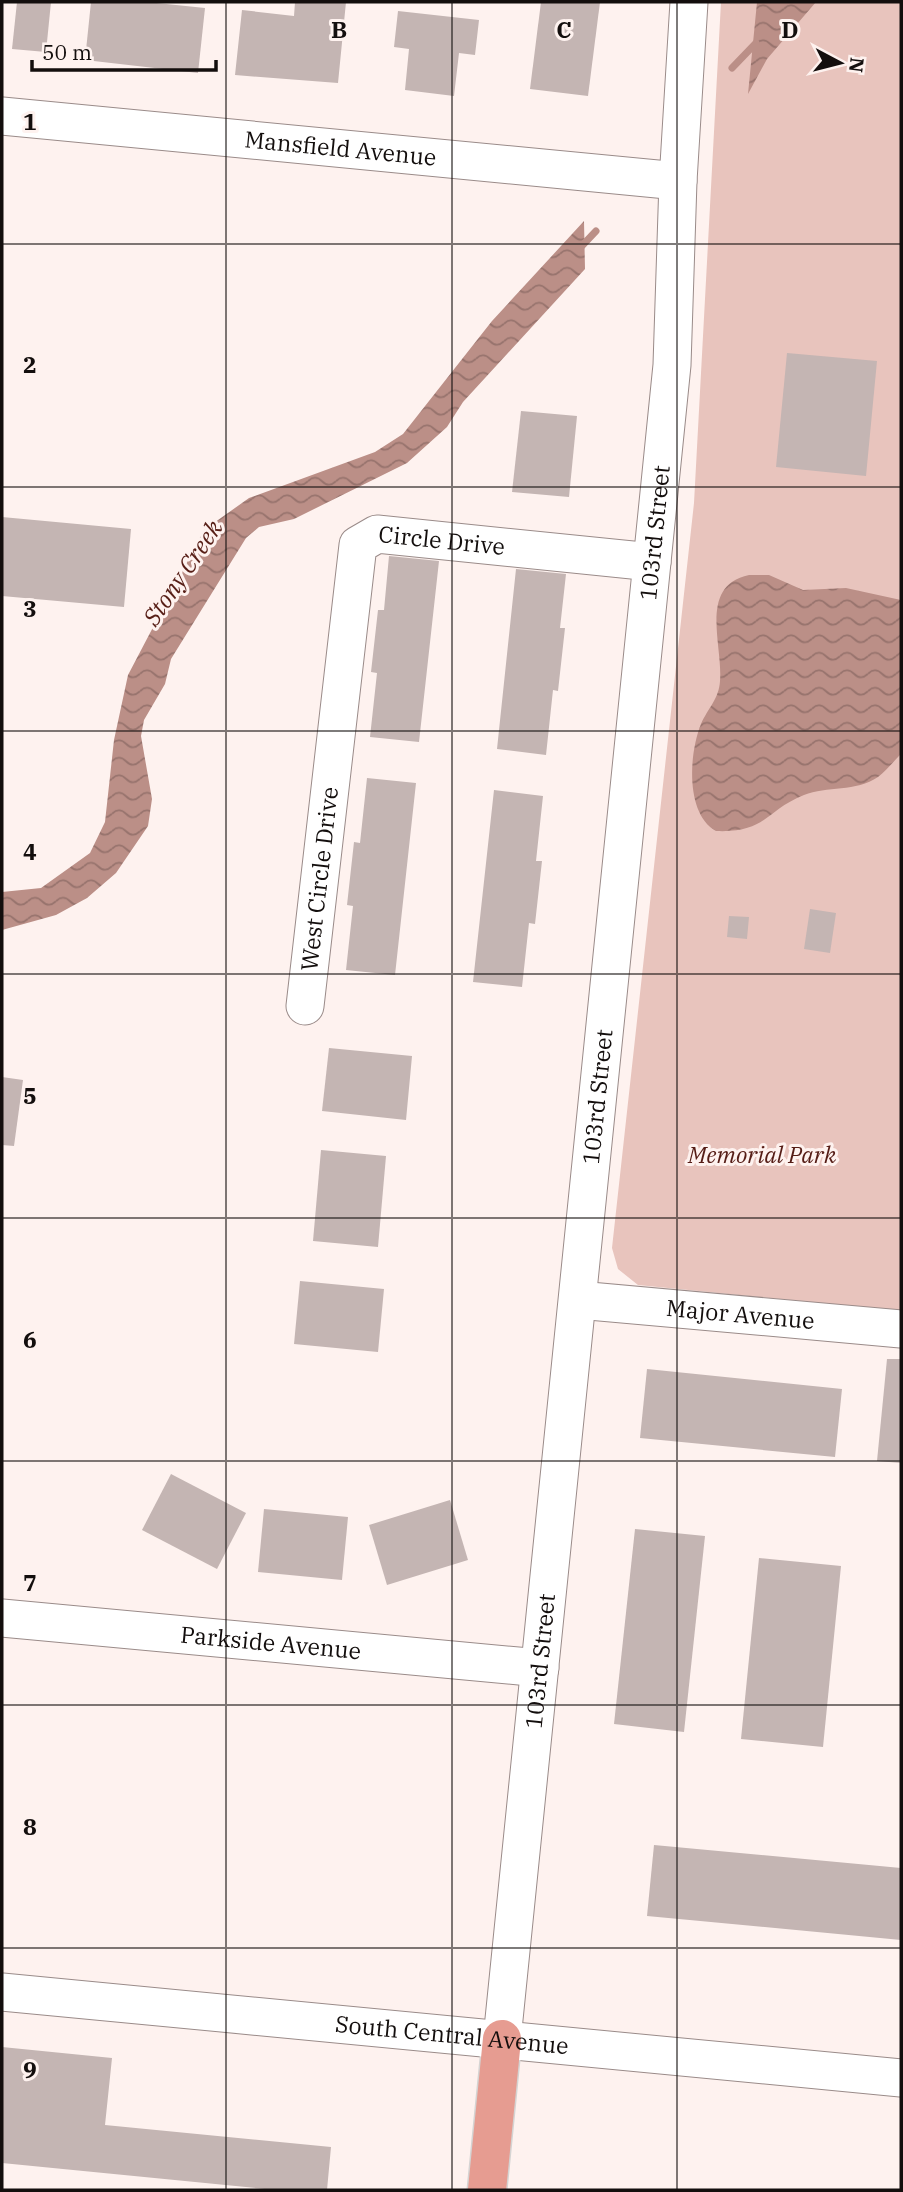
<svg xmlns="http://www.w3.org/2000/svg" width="903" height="2192" viewBox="0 0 903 2192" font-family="'IBM Plex Serif',serif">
<defs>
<pattern id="water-waves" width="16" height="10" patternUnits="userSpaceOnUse" patternTransform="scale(1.75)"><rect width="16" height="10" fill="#bb8f87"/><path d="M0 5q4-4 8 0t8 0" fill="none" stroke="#97736d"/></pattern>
</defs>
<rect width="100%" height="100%" fill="#fef2ef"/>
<path fill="#e8c4bd" d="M721,2H901V1311L638,1285L618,1269L612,1248L694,503Z"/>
<g fill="url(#water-waves)">
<path d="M757,2H816L767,59L748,94Z"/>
<path d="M584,221L585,269L463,402L447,427L407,463L294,519L259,527L246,538L171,659L165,684L144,720L141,736L152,799L148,826L116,873L87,898L56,915L2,930V892L41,888L90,853L105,822L114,740L128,675L204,530L249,498L375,452L403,434L492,321Z"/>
<path d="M749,575H769L803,590L846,588L901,600V754C894,761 886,771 878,777C856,792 827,786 804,795C764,811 767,833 716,831C685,814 689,753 701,724C708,708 719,699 720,681C723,644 698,586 749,575Z"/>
</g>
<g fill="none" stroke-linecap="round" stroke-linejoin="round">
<g stroke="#bb8f87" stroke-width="7">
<path d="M732,68L756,43"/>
<path d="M579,249L596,231"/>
</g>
</g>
<g fill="#c4b5b3">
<path d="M17,2H51L46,52L12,49Z"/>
<path d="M91,2H147L205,8L198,73L85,60Z"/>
<path d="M295,2H346L338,83L235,75L242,10L294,16Z"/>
<path d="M541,2H600L588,96L530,89Z"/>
<path d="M398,11L479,20L475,55L459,53L454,96L405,90L409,49L394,47Z"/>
<path d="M787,353L877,361L866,476L776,467Z"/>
<path d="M521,411L577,416L569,497L512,492Z"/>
<path d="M2,517L131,529L124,607L2,596Z"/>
<path d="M389,556L439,561L419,742L370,737L377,673L371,672L378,610H384Z"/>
<path d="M516,569L566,574L560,628H565L558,691L553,690L546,755L497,749Z"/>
<path d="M367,778L416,783L395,975L346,970L353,906L347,905L354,842L360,843Z"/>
<path d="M494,790L543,796L536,861H542L535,924L529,923L522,987L473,982Z"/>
<path d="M810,909L836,913L830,953L804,949Z"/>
<path d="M729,916L749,917L747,939L727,937Z"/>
<path d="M329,1048L412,1056L406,1120L322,1111Z"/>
<path d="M2,1077L23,1080L14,1146L2,1145Z"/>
<path d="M321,1150L386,1156L378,1247L313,1241Z"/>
<path d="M300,1281L384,1289L378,1352L294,1344Z"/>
<path d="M887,1359H901V1463L877,1461Z"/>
<path d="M647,1369L842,1389L835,1457L640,1438Z"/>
<path d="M171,1474L246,1513L217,1569L142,1530Z"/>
<path d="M450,1500L468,1560L387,1585L369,1525Z"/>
<path d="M264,1509L348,1517L342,1580L258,1572Z"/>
<path d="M635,1529L705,1536L684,1732L614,1724Z"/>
<path d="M759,1558L841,1566L823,1747L741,1739Z"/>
<path d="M654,1845L901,1868V1940L647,1916Z"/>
<path d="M2,2047L112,2058L105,2125L331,2147L327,2190H275L2,2163Z"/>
</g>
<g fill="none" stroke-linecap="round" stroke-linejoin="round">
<g stroke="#9a8b89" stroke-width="39">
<g id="minor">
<path id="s1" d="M2,116L678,181"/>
<path id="s2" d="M305,1006L358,545L377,534L652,562"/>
<path id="s3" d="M578,1300L901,1329"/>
<path id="s4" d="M2,1618L540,1668"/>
<path id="s5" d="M2,1992L901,2078"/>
<path id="s6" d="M502,2039L672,365L678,181L689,2"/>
</g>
</g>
<g stroke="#d5d4d3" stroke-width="41">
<path id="major" d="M487,2190L502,2039"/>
</g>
<use href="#minor" stroke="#fff" stroke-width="37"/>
<use href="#major" stroke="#e69c91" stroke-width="38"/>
</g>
<path fill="none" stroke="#130e0d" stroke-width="2" stroke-opacity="0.55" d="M226,2V2190M452,2V2190M677,2V2190M2,244H901M2,487H901M2,731H901M2,974H901M2,1218H901M2,1461H901M2,1705H901M2,1948H901"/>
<g text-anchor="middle" stroke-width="6" stroke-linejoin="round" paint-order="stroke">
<g font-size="23" fill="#130e0d" stroke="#fef2ef">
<text dy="8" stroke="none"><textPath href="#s1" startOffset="340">Mansfield Avenue</textPath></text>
<text dy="8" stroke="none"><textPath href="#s6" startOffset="1514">103rd Street</textPath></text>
<text dy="8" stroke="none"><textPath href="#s2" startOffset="551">Circle Drive</textPath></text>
<text dy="8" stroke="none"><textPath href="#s2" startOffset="128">West Circle Drive</textPath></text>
<text dy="8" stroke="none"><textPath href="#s6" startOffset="947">103rd Street</textPath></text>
<text dy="8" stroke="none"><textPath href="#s3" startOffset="163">Major Avenue</textPath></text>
<text dy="8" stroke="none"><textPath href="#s4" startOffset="270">Parkside Avenue</textPath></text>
<text dy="8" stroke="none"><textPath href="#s6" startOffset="380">103rd Street</textPath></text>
<text dy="8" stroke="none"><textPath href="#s5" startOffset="452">South Central Avenue</textPath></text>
</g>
<g font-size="23" font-style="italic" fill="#551c15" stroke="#fef2ef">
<text x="762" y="1163">Memorial Park</text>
</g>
<g font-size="24" font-style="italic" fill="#571e16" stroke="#fef2ef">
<text transform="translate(183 573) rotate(-56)" y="8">Stony Creek</text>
</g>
</g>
<g font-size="23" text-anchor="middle" font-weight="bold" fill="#130e0d" stroke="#fef2ef" stroke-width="6" stroke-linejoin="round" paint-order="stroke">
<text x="339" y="38">B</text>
<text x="564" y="38">C</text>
<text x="790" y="38">D</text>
<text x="30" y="130">1</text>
<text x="30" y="373">2</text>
<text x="30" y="617">3</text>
<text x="30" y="860">4</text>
<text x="30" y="1104">5</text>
<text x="30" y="1348">6</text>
<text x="30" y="1591">7</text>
<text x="30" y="1835">8</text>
<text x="30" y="2078">9</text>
</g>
<rect width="903" height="2192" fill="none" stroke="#130e0d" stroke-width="7"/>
<g transform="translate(840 63) rotate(97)" stroke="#fef2ef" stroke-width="5" paint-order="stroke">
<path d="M0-5L12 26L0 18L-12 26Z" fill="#130e0d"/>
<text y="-10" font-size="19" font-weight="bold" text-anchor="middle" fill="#130e0d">N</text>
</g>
<path d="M32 60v10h184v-10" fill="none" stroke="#130e0d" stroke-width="3.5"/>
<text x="42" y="60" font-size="21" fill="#130e0d" stroke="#fef2ef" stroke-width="5" paint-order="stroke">50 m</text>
</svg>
